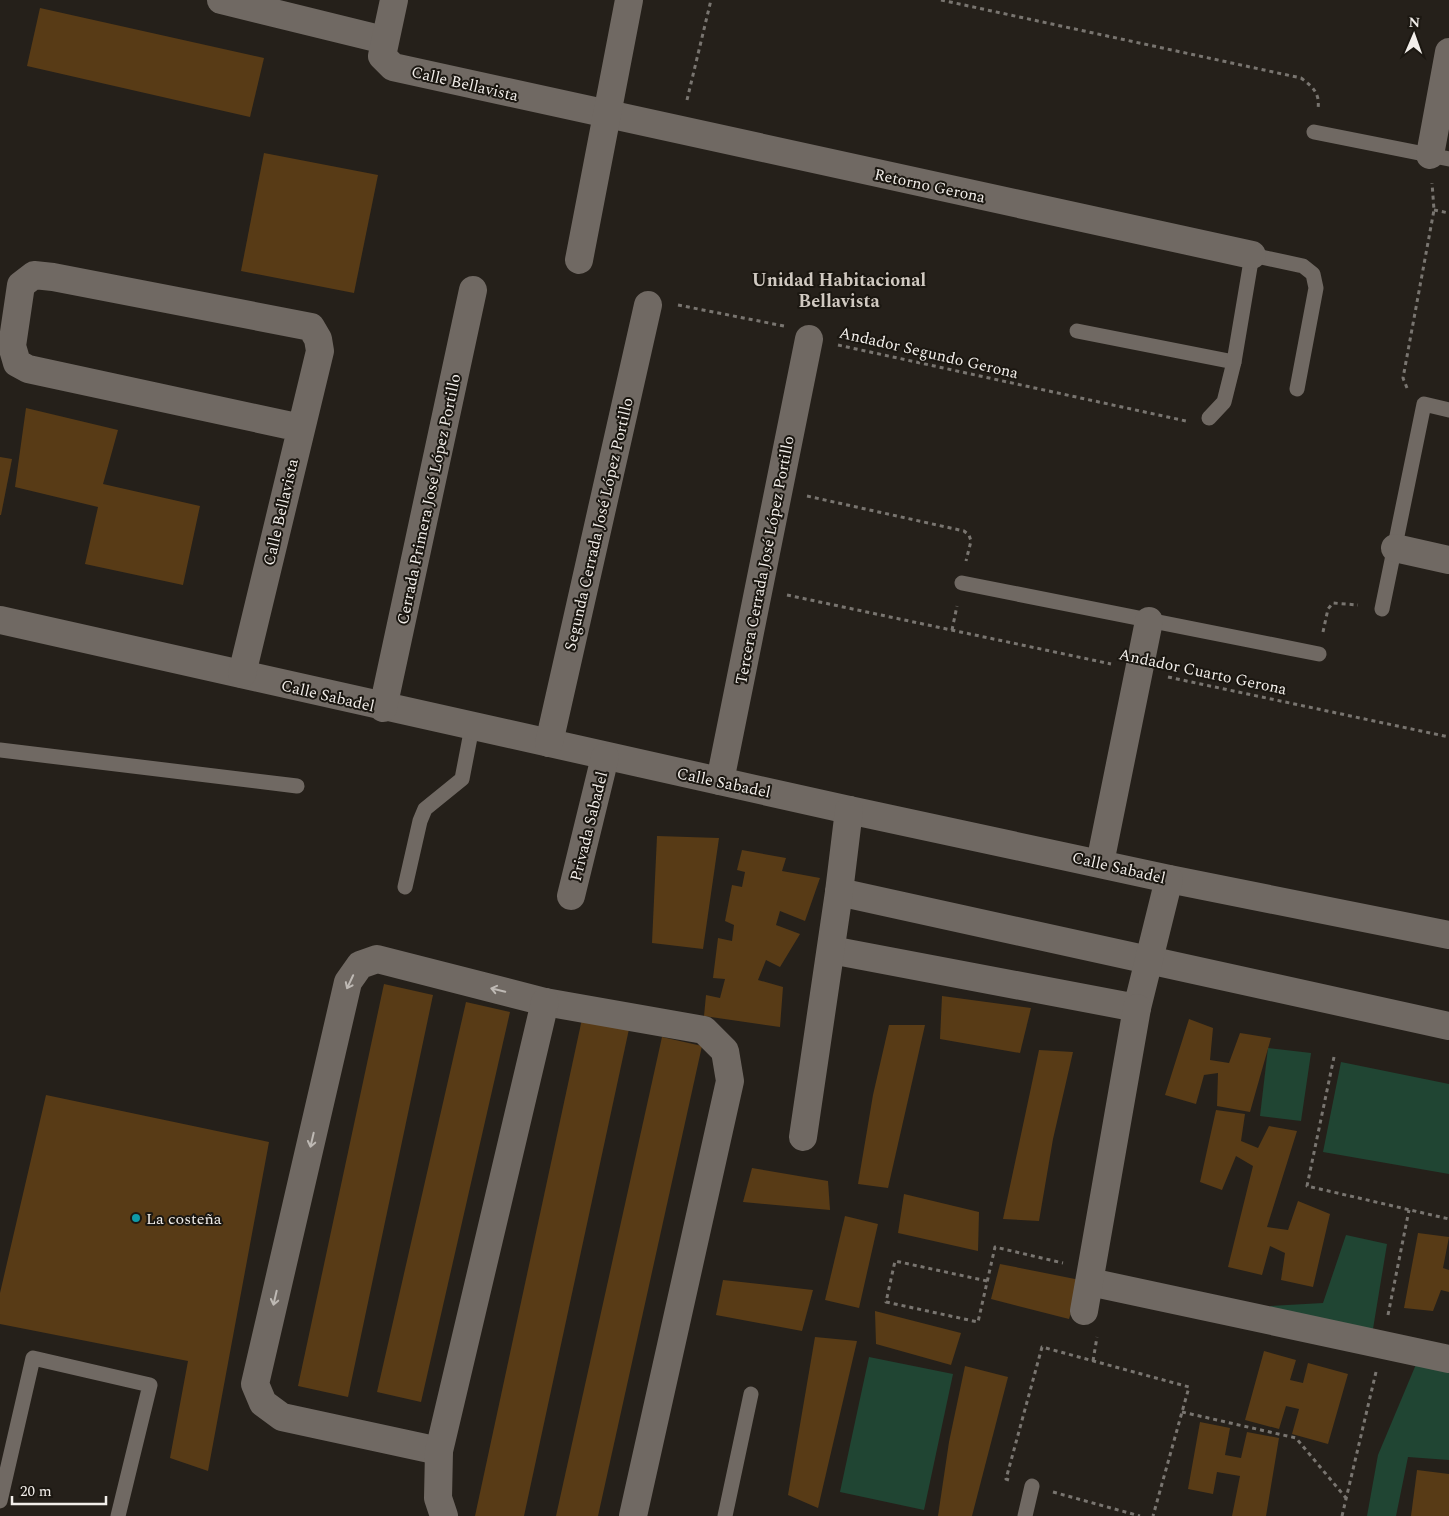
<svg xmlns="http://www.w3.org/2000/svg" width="1449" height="1516" viewBox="0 0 1449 1516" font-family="Spectral,serif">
<rect width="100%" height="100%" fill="#25201a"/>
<g fill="#204533">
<path d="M1268,1048L1311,1053L1301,1121L1260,1116Z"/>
<path d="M1341,1062L1449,1084V1174L1323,1152Z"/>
<path d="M1346,1235L1387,1244L1371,1341L1269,1325L1270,1306L1323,1303Z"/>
<path d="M869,1357L953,1374L924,1510L840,1492Z"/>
<path d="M1417,1362L1449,1369V1460L1408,1457L1396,1516H1367L1378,1455Z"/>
</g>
<g fill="#583b16">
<path d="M40,8L264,58L250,117L27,66Z"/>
<path d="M264,153L378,175L354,293L241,271Z"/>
<path d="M26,408L118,430L103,484L200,506L183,585L85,564L98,507L15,487Z"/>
<path d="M0,457L12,459L1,515H0Z"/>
<path d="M657,836L719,838L703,949L652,943Z"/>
<path d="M742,850L786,858L782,871L820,878L805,921L780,911L776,925L800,934L780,967L766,960L758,980L783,987L780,1027L704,1016L706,995L720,998L725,979L713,978L718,938L732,941L734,925L725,921L732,885L742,887L745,872L737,870Z"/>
<path d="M384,984L433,995L348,1397L298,1386Z"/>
<path d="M942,996L1031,1008L1020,1053L940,1039Z"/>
<path d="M466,1002L510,1012L421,1402L377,1392Z"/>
<path d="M582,1019L629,1029L524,1516H475Z"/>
<path d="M1189,1019L1213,1028L1210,1060L1229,1063L1240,1033L1271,1038L1250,1112L1217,1106L1218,1073L1204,1075L1196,1104L1165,1095Z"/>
<path d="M889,1025H925L888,1188L858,1184L873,1095Z"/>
<path d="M662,1037L702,1046L598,1516H556Z"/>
<path d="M1039,1050L1073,1052L1053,1139L1039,1221L1003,1219Z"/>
<path d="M46,1095L269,1142L208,1471L170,1458L188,1361L0,1324V1293Z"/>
<path d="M1216,1110L1245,1114L1241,1141L1258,1148L1269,1126L1297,1131L1267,1227L1288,1230L1298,1201L1330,1214L1313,1287L1281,1280L1285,1253L1270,1246L1262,1275L1228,1267L1253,1166L1236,1156L1222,1190L1200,1182Z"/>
<path d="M752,1168L828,1181L830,1210L743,1202Z"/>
<path d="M904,1194L979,1212L978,1251L898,1233Z"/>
<path d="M845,1216L878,1224L859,1308L825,1300Z"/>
<path d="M1418,1233L1449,1237L1443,1268L1449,1270V1292L1441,1290L1433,1311L1404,1308Z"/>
<path d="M1000,1264L1080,1280L1069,1319L991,1299Z"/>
<path d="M723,1280L813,1290L802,1331L716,1315Z"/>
<path d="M875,1311L961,1333L951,1365L876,1344Z"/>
<path d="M815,1337L857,1341L818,1508L788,1495Z"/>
<path d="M1264,1351L1296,1360L1290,1380L1303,1383L1308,1363L1348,1374L1328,1444L1292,1434L1299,1409L1286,1406L1279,1429L1245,1420Z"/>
<path d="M965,1366L1008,1377L972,1516H938L949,1442Z"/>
<path d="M1200,1422L1230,1428L1225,1455L1241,1458L1247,1432L1279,1438L1266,1516H1232L1240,1476L1217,1472L1213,1494L1188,1489Z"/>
<path d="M1417,1470L1449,1474V1516H1411Z"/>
</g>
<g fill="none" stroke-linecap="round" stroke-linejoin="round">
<g stroke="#797570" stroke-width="3" stroke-dasharray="4 4" stroke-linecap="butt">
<path d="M941,0L1301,78C1313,87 1320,93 1318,109"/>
<path d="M687,100L711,0"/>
<path d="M1434,210L1449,213"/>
<path d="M678,305L784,326"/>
<path d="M838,345L1186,421"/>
<path d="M1407,388L1403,378L1434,210L1432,183"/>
<path d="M807,496L964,531L969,535L971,541L966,561"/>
<path d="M787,595L1111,664"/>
<path d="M952,630L957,606"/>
<path d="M1323,632L1328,609L1333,603L1358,605"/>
<path d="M1168,677L1449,737"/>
<path d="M1334,1057L1307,1186L1449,1219"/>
<path d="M987,1281L895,1261L886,1302L978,1322L995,1247L1063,1263"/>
<path d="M1388,1315L1409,1210"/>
<path d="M1093,1361L1097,1337"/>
<path d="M1182,1412L1296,1438L1346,1498"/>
<path d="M1009,1480L1006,1479L1042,1347L1189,1387L1153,1516"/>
<path d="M1053,1492L1140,1516"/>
<path d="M1342,1516L1376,1372"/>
</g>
<g stroke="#706963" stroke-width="15">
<path d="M1314,132L1449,159"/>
<path d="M1077,331L1234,362"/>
<path d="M1209,418L1224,402L1234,362L1252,255L1303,266L1313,274L1316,288L1297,389"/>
<path d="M962,583L1319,654"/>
<path d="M1382,609L1424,404L1449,410"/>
<path d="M0,750L297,786"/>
<path d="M405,887L420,821L425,809L462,779L472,727"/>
<path d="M0,1501L33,1358L150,1385L118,1516"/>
<path d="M725,1516L751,1394"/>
<path d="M1025,1516L1032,1486"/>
</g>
<g stroke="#706963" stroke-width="28">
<path d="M221,0L384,40"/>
<path d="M394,0L382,56L393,67L1252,255"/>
<path d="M1430,155L1449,52"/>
<path d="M579,260L629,0"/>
<path d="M1395,548L1449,560"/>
<path d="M0,620L849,810L1169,879L1449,935"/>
<path d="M242,674L320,351L318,339L311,327L53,277L34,275L21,285L12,346L17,363L28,369L301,428"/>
<path d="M383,708L473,290"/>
<path d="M549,743L648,305"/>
<path d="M720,781L809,339"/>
<path d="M1100,863L1149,621"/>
<path d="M839,892L1449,1026"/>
<path d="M571,896L605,757"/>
<path d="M831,950L1137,1008L1169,879"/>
<path d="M803,1137L839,892L849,810"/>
<path d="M1090,1282L1449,1359"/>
<path d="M1084,1311L1137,1008"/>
<path d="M439,1451L282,1417L263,1403L255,1384L348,982L360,965L377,959L545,1002L704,1030L725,1051L730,1081L633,1516"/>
<path d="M444,1516L438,1498L439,1451L545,1002"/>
</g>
</g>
<defs><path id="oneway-shaft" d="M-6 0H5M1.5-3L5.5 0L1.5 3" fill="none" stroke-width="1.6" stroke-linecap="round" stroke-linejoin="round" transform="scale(1.25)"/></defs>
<g stroke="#beb9b4">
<use href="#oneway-shaft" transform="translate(350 982) rotate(115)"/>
<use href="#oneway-shaft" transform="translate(498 990) rotate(-166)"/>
<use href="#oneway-shaft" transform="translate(312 1140) rotate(103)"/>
<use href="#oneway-shaft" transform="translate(275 1298) rotate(103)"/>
</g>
<circle fill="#0f9aa8" stroke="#1b1711" stroke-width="2" cx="136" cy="1218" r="5"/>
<g text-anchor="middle" stroke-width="4" stroke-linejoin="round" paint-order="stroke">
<g font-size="16" fill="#f2eeea" stroke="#1b1711">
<text transform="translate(465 83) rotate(13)" y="6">Calle Bellavista</text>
<text transform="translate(930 185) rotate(12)" y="6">Retorno Gerona</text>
<text transform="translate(929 352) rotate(13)" y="6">Andador Segundo Gerona</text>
<text transform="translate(428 499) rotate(-78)" y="6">Cerrada Primera José López Portillo</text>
<text transform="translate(280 512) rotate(-77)" y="6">Calle Bellavista</text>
<text transform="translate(598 524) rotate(-77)" y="6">Segunda Cerrada José López Portillo</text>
<text transform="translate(764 560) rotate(-79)" y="6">Tercera Cerrada José López Portillo</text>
<text transform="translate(1203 671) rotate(12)" y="6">Andador Cuarto Gerona</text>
<text transform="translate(328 695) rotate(13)" y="6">Calle Sabadel</text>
<text transform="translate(724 782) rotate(12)" y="6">Calle Sabadel</text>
<text transform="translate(588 826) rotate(-76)" y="6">Privada Sabadel</text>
<text transform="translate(1119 867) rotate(13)" y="6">Calle Sabadel</text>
</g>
<g font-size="16" fill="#f2eeea" stroke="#1b1711" text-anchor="start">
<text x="146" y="1224">La costeña</text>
</g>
<g font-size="18" font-weight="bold" fill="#d0c9c1" stroke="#1b1711">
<text x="839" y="286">Unidad Habitacional<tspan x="839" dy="21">Bellavista</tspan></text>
</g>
</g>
<g transform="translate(1414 35) rotate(2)" stroke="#1b1711" stroke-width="4" paint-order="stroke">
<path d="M0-4L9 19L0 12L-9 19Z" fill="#f2eeea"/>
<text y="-8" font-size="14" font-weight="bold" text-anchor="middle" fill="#f2eeea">N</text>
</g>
<path d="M12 1496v8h94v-8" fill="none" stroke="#f2eeea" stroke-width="2.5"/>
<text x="20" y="1496" font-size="15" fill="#f2eeea" stroke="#1b1711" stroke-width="4" paint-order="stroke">20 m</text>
</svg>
